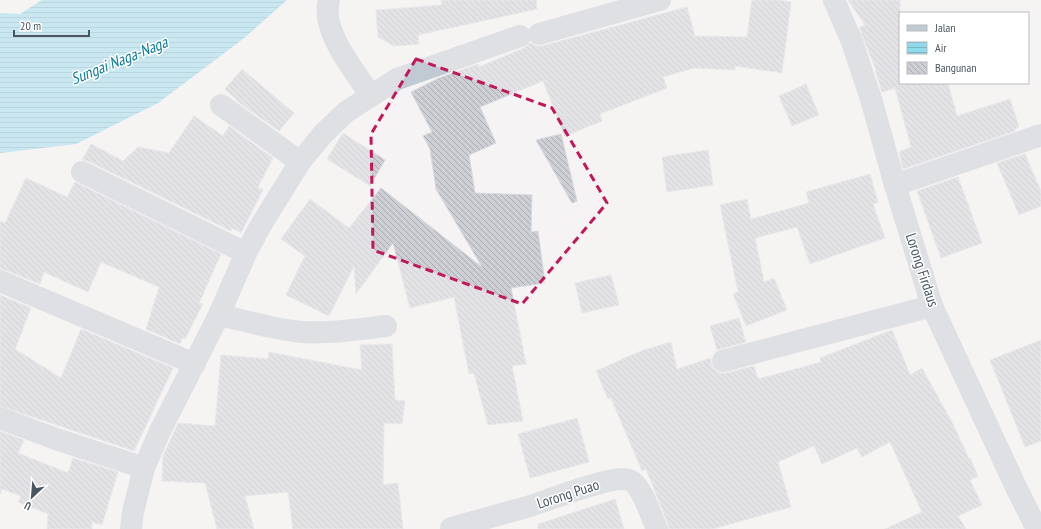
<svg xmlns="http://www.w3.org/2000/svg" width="1041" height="529" viewBox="0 0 1041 529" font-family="'PT Sans Narrow',sans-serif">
<defs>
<pattern id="water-rules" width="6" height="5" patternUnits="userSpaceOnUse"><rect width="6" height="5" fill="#90daee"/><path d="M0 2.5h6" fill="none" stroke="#78b4c4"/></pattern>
<pattern id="building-back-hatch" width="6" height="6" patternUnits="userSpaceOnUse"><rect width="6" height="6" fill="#cdcfd5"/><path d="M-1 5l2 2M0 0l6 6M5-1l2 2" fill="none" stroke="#a8abb0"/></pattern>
</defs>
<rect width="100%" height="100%" fill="#f5f3f3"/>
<path fill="url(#water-rules)" d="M42,0H287L243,39L158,103L76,144L0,153V13L20,14Z"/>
<g fill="url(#building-back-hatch)" stroke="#d7d9de">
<path d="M441,0H536L537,9L418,35L419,44L394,46L378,37L376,10L442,5Z"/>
<path d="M752,0H778L791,2L782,73L735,66V70L694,68L663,77L667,88L600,114L602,121L565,136L543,81L480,107L496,143L469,155L475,193L532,195L531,232L538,231L545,283L511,288L526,364L512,366L523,421L488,425L474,373L469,374L454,297L410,308L393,243L356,294L354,266L329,316L286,295L305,256L281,239L310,199L349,228L381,188L482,267L436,189L430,149L423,136L432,132L411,92L439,78L478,64L479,67L524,48L530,43L536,46H542L687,7L695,36L747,37Z"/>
<path d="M848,0H900V83H948L957,116L1010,99L1019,127L1015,129V131L903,169L899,152L911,147L895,88L882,92L875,70H876L859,28L865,25Z"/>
<path d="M242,69L294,113L279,131L241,104L225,89Z"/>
<path d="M806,84L819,115L792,126L779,96Z"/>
<path d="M194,116L223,136L229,126L273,158L258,187L263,190L241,233L232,228L231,231L88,161L82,160L91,144L123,161L138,147L169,153Z"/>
<path d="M343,133L385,160L370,186L327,159Z"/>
<path d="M561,134L577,201L572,203L536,140Z"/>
<path d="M708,150L713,185L667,192L662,157Z"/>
<path d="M1025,154L1041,191V206L1019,215L997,163Z"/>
<path d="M870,174L878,202L873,204L885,238L810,264L797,227L755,238L764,282L774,278L787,310L746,326L733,294L738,292L720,205L747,199L751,219L809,203L806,192Z"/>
<path d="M958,177L982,243L941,258L917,191Z"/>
<path d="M26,178L67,197L75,182L221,254L199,303L203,304L185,339L182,338L180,344L146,329L159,287L101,262L88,292L44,272L40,284L5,270L0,269V221L5,223Z"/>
<path d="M611,275L619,305L582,313L575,283Z"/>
<path d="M0,295L31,308L15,349L61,378L81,329L173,368L134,451L0,406Z"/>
<path d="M739,318L746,342L717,350L710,326Z"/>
<path d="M892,330L910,375L922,368L954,426L969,459L970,458L978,476L970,480L982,505L958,516L966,529H885L922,512L890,442L862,457L857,448L822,464L814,446L778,462L791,507L713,529H669L668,524L646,469L642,471L611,398L608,399L596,371L641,351L671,342L677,369L711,358V364L714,369L720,373H726L754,366L758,379L821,362L820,358Z"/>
<path d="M1041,340V441L1025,447L990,360Z"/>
<path d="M392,344L395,400L405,401L402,424L384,423L383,485L398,483L403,529H293L288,492L245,496L254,529H217L205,483L162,481L163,456L178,423L215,426L221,355L268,359L269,352L362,370L360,345Z"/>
<path d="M577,418L589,462L530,478L518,434Z"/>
<path d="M0,431L24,440L18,453L68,473L73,458L118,472L102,525L92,522V529H47L48,514L18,502L21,496L2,489L0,494Z"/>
<path d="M615,499L624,529H538V524Z"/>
</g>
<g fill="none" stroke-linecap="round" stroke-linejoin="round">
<g stroke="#c1cad2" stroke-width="22">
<path d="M329,0C320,31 355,71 371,96"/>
<path d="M834,0L852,42L871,99L895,185L932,306L1015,485L1037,529"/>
<path d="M539,34L660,0"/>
<path d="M221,105L300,162"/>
<path d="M82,172L246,253"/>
<path d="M895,185L1041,135"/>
<path d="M0,281L195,364"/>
<path d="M219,315C247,321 275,330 303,332C331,334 359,329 386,326"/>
<path d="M723,361L932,306"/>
<path d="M0,418L56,439L144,468"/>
<path d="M451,528C476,521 502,514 527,507C547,501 613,474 629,480C642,484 651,517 657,529"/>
<path d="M131,529L133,512L144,468L160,431L219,315L246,253L261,225L300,162L323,134L346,112L397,79L520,36"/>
</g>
</g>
<path d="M0 0H1041V529H0ZM416,59L552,108L607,203L522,304L373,250L371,134Z" fill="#f5f3f3" fill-opacity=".55" fill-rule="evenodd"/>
<path fill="none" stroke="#c2185b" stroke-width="3" stroke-dasharray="8 5" stroke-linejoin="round" d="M416,59L552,108L607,203L522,304L373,250L371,134Z"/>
<g text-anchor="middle" stroke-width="3" stroke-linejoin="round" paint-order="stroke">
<g font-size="15" fill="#4a5661" stroke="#fff">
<text transform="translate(922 270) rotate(72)" y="5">Lorong Firdaus</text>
<text transform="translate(568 494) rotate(-18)" y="5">Lorong Puao</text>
</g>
<g font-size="16" font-style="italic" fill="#0c7c9b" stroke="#fff">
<text transform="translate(119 60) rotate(-22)" y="6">Sungai Naga-Naga</text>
</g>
</g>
<rect x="899" y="12" width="130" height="72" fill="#ffffff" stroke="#b7bbc0"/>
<rect x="907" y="25" width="20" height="6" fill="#c1cad2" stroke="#b7bbc0"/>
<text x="935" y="32" font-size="12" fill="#4a5661">Jalan</text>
<rect x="907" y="42" width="20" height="12" fill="url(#water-rules)" stroke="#b7bbc0"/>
<text x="935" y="52" font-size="12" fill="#4a5661">Air</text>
<rect x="907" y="62" width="20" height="12" fill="url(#building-back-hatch)" stroke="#b7bbc0"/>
<text x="935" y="72" font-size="12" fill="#4a5661">Bangunan</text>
<g transform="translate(32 497) rotate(206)" stroke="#ffffff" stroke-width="3" paint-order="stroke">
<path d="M0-3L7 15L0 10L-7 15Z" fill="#4a5661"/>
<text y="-6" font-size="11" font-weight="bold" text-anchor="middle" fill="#4a5661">U</text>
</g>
<path d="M14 30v6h75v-6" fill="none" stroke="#4a5661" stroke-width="2"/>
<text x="20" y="30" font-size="12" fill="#4a5661" stroke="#ffffff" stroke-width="3" paint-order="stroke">20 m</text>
</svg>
